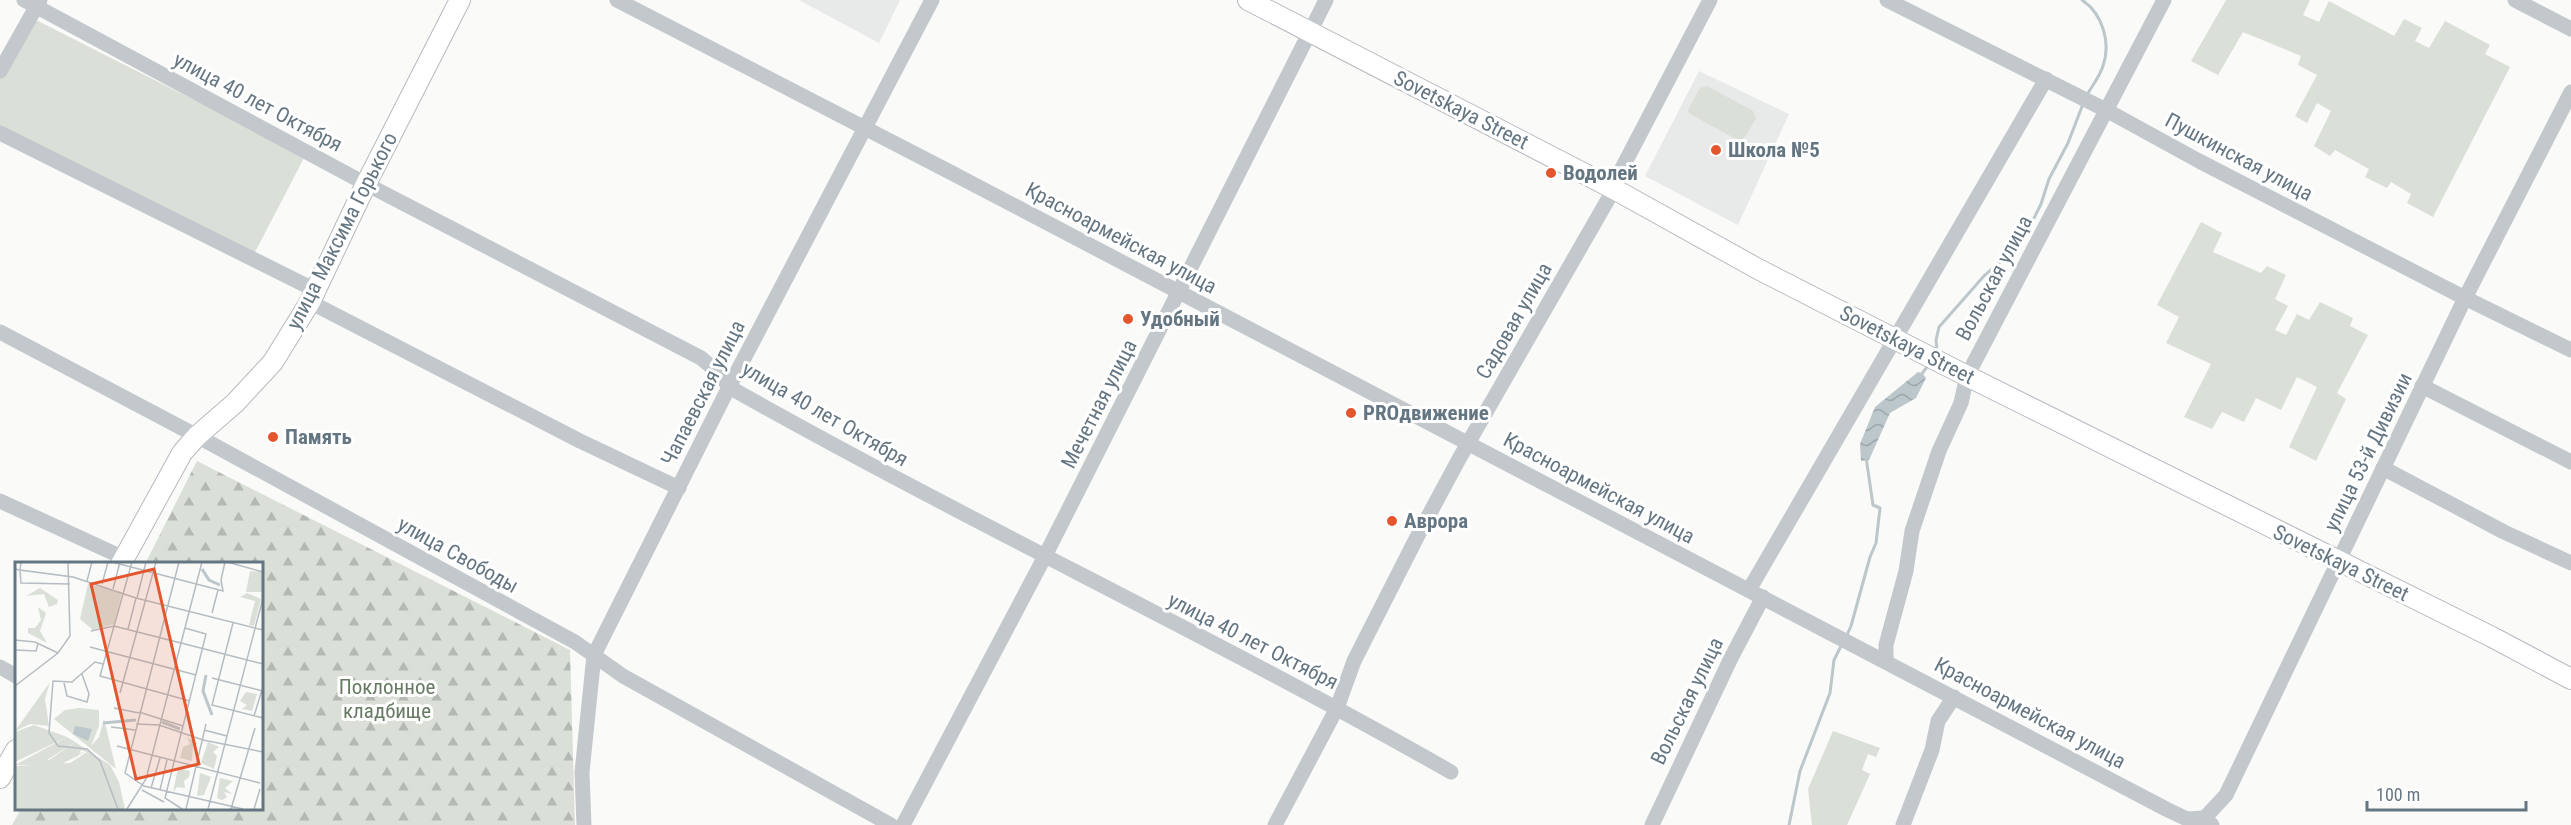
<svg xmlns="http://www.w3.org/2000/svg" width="2571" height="825" viewBox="0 0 2571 825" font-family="'Roboto Condensed',sans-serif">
<defs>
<pattern id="forest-firs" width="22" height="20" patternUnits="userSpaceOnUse" patternTransform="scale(1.5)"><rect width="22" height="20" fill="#dadfd7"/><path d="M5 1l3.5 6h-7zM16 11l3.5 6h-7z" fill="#b4b9b4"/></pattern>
<pattern id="water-waves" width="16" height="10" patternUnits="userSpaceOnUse" patternTransform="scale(1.5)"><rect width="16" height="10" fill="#bbc7cb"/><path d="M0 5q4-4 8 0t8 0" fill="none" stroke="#9ca6aa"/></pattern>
</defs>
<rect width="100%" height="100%" fill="#fafaf8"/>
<g fill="#e8e9e9">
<path d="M799,0H900L879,43Z"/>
<path d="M1699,71L1789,114L1738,225L1645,176Z"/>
</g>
<path fill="url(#forest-firs)" d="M197,461L570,650L575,825H12L21,809L261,808V564H145Z"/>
<g fill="#dadfd7">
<path d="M2226,0H2310L2303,15L2319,22L2329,1L2394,36L2404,19L2422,28L2415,41L2429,48L2445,21L2490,45L2485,54L2510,67L2433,217L2407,203L2411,194L2391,182L2387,188L2365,177L2369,169L2335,150L2330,156L2314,146L2331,111L2317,103L2307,123L2295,116L2317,75L2298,65L2301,56L2243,32L2218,75L2191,61Z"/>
<path d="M32,18L305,156L254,254L0,130V76Z"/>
<path d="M1707,86L1753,111L1756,118L1744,138L1738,140L1690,114L1688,110L1700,88Z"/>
<path d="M2201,222L2222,233L2213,252L2261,273L2267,266L2286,275L2275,299L2288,306L2275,330L2286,335L2297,314L2309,320L2320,302L2353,318L2350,326L2368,335L2337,393L2346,399L2316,461L2289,447L2317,387L2297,377L2281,410L2256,398L2244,422L2222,412L2212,429L2184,417L2211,364L2166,343L2179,317L2157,305Z"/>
<path d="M1833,731L1880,748L1876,757L1868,754L1862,770L1870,774L1847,825H1812L1808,789Z"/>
</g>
<path fill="url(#water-waves)" d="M1918,372L1922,373L1926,378L1916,398L1890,413L1869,460L1861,461L1860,444L1875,407Z"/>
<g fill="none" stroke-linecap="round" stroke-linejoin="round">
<g stroke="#bbc7cb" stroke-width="3">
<path d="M2082,0C2103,14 2111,43 2103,66C2100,76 2092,86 2087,95"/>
<path d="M1937,349L1936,340L1939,327L1984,276L2005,258L2028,230L2041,204L2049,179L2068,143L2083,104"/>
<path d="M1921,375L1927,367"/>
<path d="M1846,637L1851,626L1870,557L1876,543L1880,508L1873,505L1866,457"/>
<path d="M1789,825L1800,771L1830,693L1834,660L1841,646"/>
</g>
<g stroke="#b5babe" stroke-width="22">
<g id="major">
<path d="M1248,0L1614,189L1758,269L1967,376L2492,637L2571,679"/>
<path d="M121,564L182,453L197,436L235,403L273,362L310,302L366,184L460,0"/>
<path d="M0,778L16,750"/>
</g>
</g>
<g stroke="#c3c8cc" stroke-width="15">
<path d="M24,0L366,184L701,358L720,374L729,387C966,521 1214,637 1451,772"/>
<path d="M617,0L950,172L2168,810L2187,819L2203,818L2212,825"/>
<path d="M1887,0L2106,110L2199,161L2465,298L2571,350"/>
<path d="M2515,0L2571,29"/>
<path d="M0,71L40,0"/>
<path d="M0,133L315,290"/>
<path d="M310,302L580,441L679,488"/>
<path d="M0,332L197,436L575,642L623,676L891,825"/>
<path d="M2422,386L2571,462"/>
<path d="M2383,468L2504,532L2571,563"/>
<path d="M0,501L124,558"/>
<path d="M1749,590L2046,79"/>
<path d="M1886,661V645L1906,571L1912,531L1939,451L1961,403L1967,376L2164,0"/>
<path d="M0,667L16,676"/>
<path d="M584,825L582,772L594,655L729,387L932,0"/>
<path d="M903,825L1044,558L1326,0"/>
<path d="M1275,825L1337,708L1354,661L1416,539L1459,459L1614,189L1619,174L1710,0"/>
<path d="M1652,825L1731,658L1763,597"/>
<path d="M1903,825L1932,750L1938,721L1954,697"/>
<path d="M2198,825L2226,795L2465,298L2571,92"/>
</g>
<use href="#major" stroke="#fff" stroke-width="20"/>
</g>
<g fill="#e4572e" stroke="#fff" stroke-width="2">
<circle cx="1716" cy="150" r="6"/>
<circle cx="1551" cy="173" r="6"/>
<circle cx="1128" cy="319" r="6"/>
<circle cx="1351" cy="413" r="6"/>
<circle cx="273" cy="437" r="6"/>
<circle cx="1392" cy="521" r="6"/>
</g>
<g text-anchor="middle" stroke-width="6" stroke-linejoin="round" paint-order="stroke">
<g font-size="21" fill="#657683" stroke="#fff">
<text transform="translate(258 102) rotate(28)" y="7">улица 40 лет Октября</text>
<text transform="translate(1461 110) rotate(27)" y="7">Sovetskaya Street</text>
<text transform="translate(2239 157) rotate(28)" y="7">Пушкинская улица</text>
<text transform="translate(342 231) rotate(-63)" y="7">улица Максима Горького</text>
<text transform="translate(1121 238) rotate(28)" y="7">Красноармейская улица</text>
<text transform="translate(1994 278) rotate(-62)" y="7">Вольская улица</text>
<text transform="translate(1514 321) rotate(-60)" y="7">Садовая улица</text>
<text transform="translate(1907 345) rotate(27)" y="7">Sovetskaya Street</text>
<text transform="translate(703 393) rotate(-63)" y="7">Чапаевская улица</text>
<text transform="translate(1099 404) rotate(-63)" y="7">Мечетная улица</text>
<text transform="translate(825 414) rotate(30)" y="7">улица 40 лет Октября</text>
<text transform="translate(2368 452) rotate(-64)" y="7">улица 53-й Дивизии</text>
<text transform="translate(1599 488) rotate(28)" y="7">Красноармейская улица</text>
<text transform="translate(458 555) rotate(29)" y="7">улица Свободы</text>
<text transform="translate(2341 563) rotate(26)" y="7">Sovetskaya Street</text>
<text transform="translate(1253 641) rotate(27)" y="7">улица 40 лет Октября</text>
<text transform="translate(1687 701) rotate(-64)" y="7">Вольская улица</text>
<text transform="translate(2030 713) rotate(28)" y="7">Красноармейская улица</text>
</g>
<g font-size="21" font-weight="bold" fill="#657683" stroke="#fff" text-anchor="start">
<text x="1728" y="157">Школа №5</text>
<text x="1563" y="180">Водолей</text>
<text x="1140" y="326">Удобный</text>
<text x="1363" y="420">PROдвижение</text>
<text x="285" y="444">Память</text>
<text x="1404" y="528">Аврора</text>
</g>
<g font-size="21" fill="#687a64" stroke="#fff">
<text x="387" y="694">Поклонное<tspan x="387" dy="24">кладбище</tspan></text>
</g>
</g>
<g transform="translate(15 562)">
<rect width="248" height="248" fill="#fafaf8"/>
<path d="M235,9L247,10V33L239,64L234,63L240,39L225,35L232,31L246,37L247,30H231Z" fill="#dadfd7"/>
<path d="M73,22L107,30L99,62L78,68L65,57ZM25,26L43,38L42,42L34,45L29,32L11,34ZM23,45L31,51L25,69L32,81L13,71V66H20L26,58ZM52,175L60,180L32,198L37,201L71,189L45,203H0Z" fill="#dadfd7"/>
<path d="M35,120L30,137L34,164L15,162L0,169ZM64,146L84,148V164L76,184L84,175L89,157L101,207L39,157L50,148ZM19,163L52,175L0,200V170ZM60,180L95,203L104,220L110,247H0V204L55,201L72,190L66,188L63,194L45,201H30Z" fill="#dadfd7"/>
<path d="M231,130L242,132L237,149L227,147L232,143L225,139ZM172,175L183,182L178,183L177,199L165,196L168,185L175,182ZM193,180L204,185L198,190L202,194L199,207L186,201ZM163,206L175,209L174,215L169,219L170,226L162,225L158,230ZM185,211L196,215L189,233L182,234ZM205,216L218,219L210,226L217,232L209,230L212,235L207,238L202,236Z" fill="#dadfd7"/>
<path d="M60,164L77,167L73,179L58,172Z" fill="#bbc7cb"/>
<path fill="none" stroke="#bbc7cb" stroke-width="3" d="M187,7L194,18L205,23M191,113L188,129L197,153M147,160L165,167M88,161L121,158"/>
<path fill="none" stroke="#b5bdc2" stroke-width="1.5" d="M6,0L5,8L58,15L121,36L248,68M97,0L208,29L206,18L210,0M117,0L85,114L175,139M164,0L110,211L129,224L228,247M212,0L248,10M0,7L5,8L6,21L55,22M72,19L77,0M87,22L93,0M98,27L105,0M122,36L131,0M197,51L203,28M218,61L197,143L248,156M113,67L121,36M76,69L99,64L166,81L187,0M0,78L20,80L43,91M75,85L181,113M0,88L21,89L23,82M88,102L80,100L57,120L38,119L34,171L43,184L72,187L85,199L103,247M197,116L248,129M49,121L52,134L72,140L74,132L67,112M0,124L43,91L55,74L53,0M105,131L141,0M99,146L124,151M124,150L168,164M239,154L247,128M121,162L144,163L188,178L248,190M96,165L120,168M189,168L212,174M102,184L245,221M136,226L145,196M127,228L149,240M145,228L152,198M112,247L131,217L166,81L248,102M167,247L150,236L191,72L170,66M171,247L191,162M193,247L248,36M216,247L240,166M239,247L245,227"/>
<path fill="#e4572e" fill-opacity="0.15" stroke="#e4572e" stroke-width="3" d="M139,7L184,202L121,217L76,22Z"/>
<rect width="248" height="248" fill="none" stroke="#657683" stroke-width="3"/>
</g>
<path d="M2367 801v9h159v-9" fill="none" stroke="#657683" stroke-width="3"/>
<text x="2376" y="801" font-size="18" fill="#657683" stroke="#ffffff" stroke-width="4.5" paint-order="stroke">100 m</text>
</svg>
